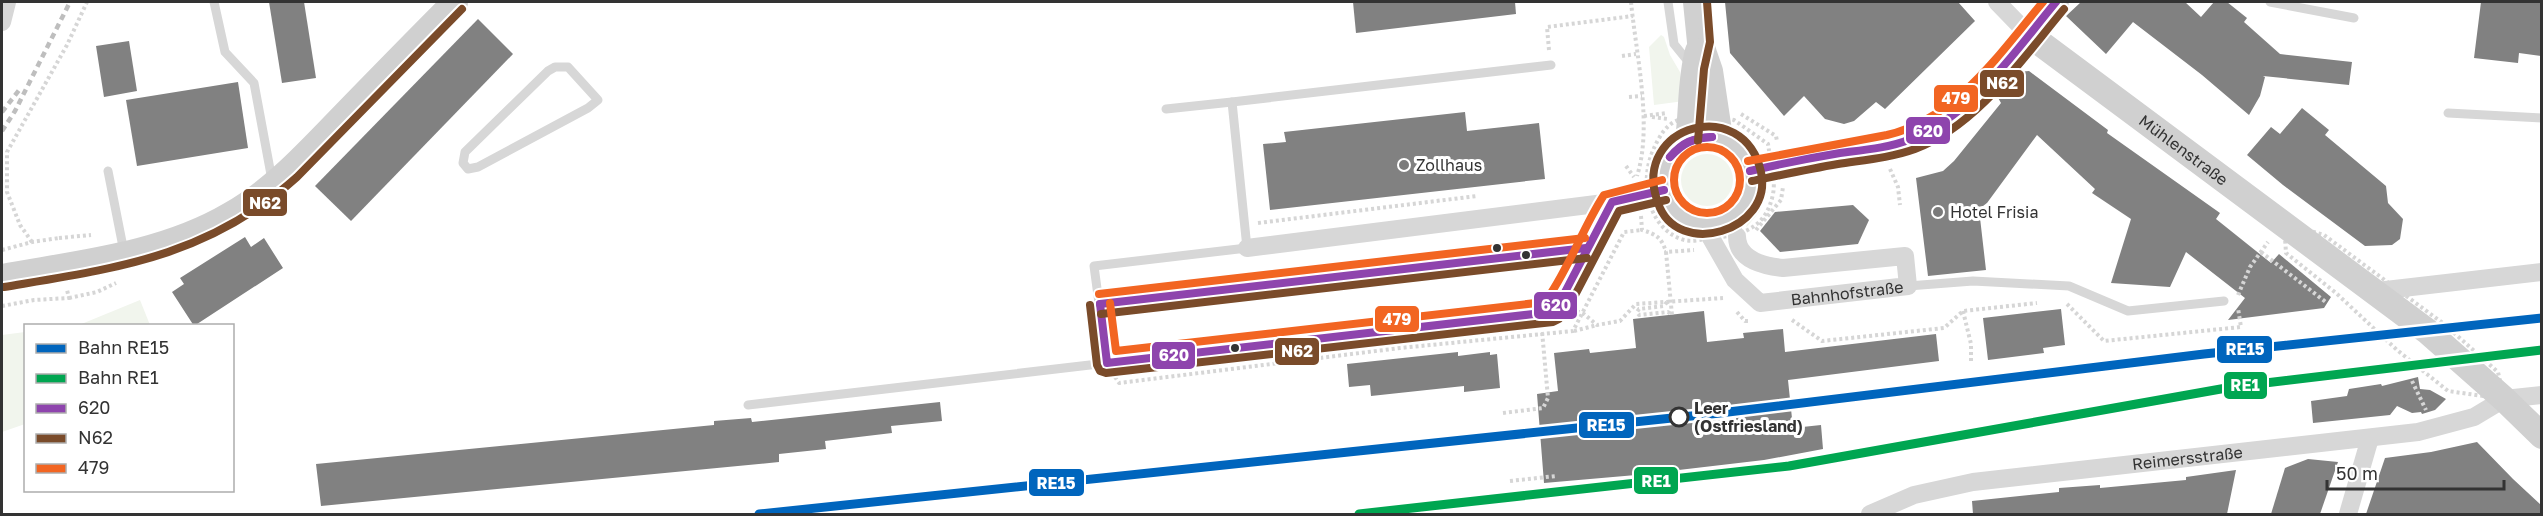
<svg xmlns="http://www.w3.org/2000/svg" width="2543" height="516" viewBox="0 0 2543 516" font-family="'Golos Text',sans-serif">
<rect width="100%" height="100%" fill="#fff"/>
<g fill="#f1f5ed">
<path d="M1661,35L1664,37L1670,55L1680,72L1684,101L1654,105L1649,47Z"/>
<circle cx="1707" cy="180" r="26"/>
<path d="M1768,191L1760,211L1746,228C1749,212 1755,201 1768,191Z"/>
<path d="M140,300L150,325H79Z"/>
<path d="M25,332V424L2,432V335Z"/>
</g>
<g fill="#818181">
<path d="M269,2H304L316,78L282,83Z"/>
<path d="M1353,2H1515L1516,14L1356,33Z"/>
<path d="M1725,2H1958L1975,21L1885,109L1876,102L1854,121L1844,124L1825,119L1804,96L1784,116L1730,53Z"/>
<path d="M2081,2H2185L2201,17L2214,2H2227L2247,18L2244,22L2280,54L2352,62L2349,85L2263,76L2265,77L2260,96L2249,115L2202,75L2133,22L2106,54L2066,16Z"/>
<path d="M2481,2H2541V56L2519,53L2518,63L2474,58Z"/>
<path d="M478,19L513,54L351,221L315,186Z"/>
<path d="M129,41L137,91L104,97L96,46Z"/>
<path d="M2029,71L2108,130L2107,133L2220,213L2216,219L2271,263L2279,254L2331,297L2324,308L2228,320L2245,298L2186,252L2170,287L2111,283L2131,219L2092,193L2095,189L2037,135L1987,203L1979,209L1986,270L1928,276L1916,178L1943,171L1954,161L2001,103L1997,96L2018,72Z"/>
<path d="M238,82L248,148L137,166L126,100Z"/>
<path d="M2302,108L2329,130L2325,135L2386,186L2388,203L2403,219L2400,239L2392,245L2365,246L2283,185L2247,155L2271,127L2280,134Z"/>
<path d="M1465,112L1467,131L1539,123L1545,179L1270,210L1263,144L1286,142L1284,132Z"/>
<path d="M1853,205L1869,220L1858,244L1780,252L1760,231L1775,212Z"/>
<path d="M245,237L251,247L264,238L283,268L194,326L172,292L184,284L180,278Z"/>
<path d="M2061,309L2065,345L2043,348L2044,353L1988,360L1983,318Z"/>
<path d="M1704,311L1707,342L1744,338L1743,333L1783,329L1785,352L1936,334L1939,361L1788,380L1793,428L1821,425L1823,449L1764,460L1636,475L1544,483L1537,394L1558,391L1554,353L1589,349L1590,353L1636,348L1633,319Z"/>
<path d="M1458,352V356L1490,352V355L1497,354L1500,388L1464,392V386L1371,396L1370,385L1349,387L1347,364Z"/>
<path d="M2418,377L2420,389L2430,390L2446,399L2435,410L2422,414L2421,412L2412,413L2397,406L2390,415L2313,423L2311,401L2347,396L2349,389L2381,384L2382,386Z"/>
<path d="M940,402L942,421L891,426L892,433L825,441L826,449L779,454V462L321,506L316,464L714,425V421L751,418L752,422Z"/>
<path d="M2477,442L2513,479L2541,505V514H2366L2385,458L2431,452Z"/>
<path d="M2308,459L2338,462L2320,514H2271L2285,468Z"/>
<path d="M2236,470L2227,514H1973L1972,501L2059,492V488L2100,485V488L2186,480V477Z"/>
</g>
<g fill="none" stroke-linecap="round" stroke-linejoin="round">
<g stroke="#d6d6d6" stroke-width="4" stroke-dasharray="3 3" stroke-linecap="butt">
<path d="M1631,2C1636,54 1653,126 1637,176"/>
<path d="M1549,50L1547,27L1633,16"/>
<path d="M1622,56L1636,54"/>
<path d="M1629,97L1642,96"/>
<path d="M1741,114L1776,136L1777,141"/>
<path d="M1715,115L1734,120L1768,144C1770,159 1776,178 1773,194C1766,229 1742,235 1713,238C1703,239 1691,243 1681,239C1648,227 1640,183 1652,153C1667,116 1679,118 1715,115Z"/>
<path d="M1644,116L1667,113"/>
<path d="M1652,117L1668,119"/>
<path d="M1626,166L1634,177"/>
<path d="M1890,169L1898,187L1900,205"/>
<path d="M1641,216L1642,230C1656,234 1662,238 1666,252"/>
<path d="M1258,223L1477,196"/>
<path d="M2284,223L2324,235L2444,324L2498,372L2504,399L2448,391L2397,350L2336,293L2286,253Z"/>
<path d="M1756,230L1781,200L1783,187"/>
<path d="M59,238L91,235"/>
<path d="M32,242L20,225L7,192V152L67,45L87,2"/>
<path d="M2,250L32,242L59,238"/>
<path d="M2261,252L2327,303"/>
<path d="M2238,295L2250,267L2268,242"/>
<path d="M69,298L97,292L116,283"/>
<path d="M1667,302L1664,306L1639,309L1637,312L1639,315L1668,312L1672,315L1666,252L1694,250"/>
<path d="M2067,304L2104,341L2241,327L2238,308"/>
<path d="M2,306L34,300L69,298L67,290"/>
<path d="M1571,309L1584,314L1597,325L1620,321L1636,304L1723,298"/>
<path d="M1963,311L1971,344V362"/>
<path d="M1737,312L1745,321H1749"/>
<path d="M1792,320L1822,341L1944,328L1963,311L2037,303"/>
<path d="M1574,331L1597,325"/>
<path d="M1115,377L1119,383L1400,348L1573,331L1624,232L1642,230"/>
<path d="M2412,381L2426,410"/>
<path d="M1503,413L1543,408L1548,398L1542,331"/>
<path d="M1510,481L1556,476"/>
</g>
<g stroke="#d7d7d7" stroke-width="9">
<path d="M214,2L225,52L254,83L272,180"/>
<path d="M1668,2L1674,44L1691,65"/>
<path d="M2270,2L2354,18"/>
<path d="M1551,65L1232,102L1247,248L1094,266L1107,363L1551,312L1564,294L1586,248L1612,202"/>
<path d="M555,67H568L598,100L588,108L478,167L468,169L463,163L465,152L548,71Z"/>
<path d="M1166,109L1232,102"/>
<path d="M2448,113L2542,118"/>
<path d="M108,171L124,252"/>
<path d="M1703,224L1711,238"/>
<path d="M1737,236L1738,212"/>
<path d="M1908,286L1973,281L2069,286L2128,311L2224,301"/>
<path d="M1100,304L1586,248"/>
<path d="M748,405L1107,363"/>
</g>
<g stroke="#d7d7d7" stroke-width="18">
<path d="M1997,2L2028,34"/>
<path d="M2,22L7,2"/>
<path id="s1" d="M1711,238L1735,280L1760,303L1908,286L1905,256L1783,268C1764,266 1737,260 1737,236"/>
<path d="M1247,248L1612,202L1664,190"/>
<path d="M2377,291L2542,272"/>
<path id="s2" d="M1870,514L1914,495L1973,482L2418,432L2474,417L2504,399L2542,395"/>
<path d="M2348,514L2370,438"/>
</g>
<g stroke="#d0d0d0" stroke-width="26">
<path d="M1696,2L1700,42L1710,71L1720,138"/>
<path id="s3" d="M2028,34L2427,331L2504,399L2542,436"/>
<circle cx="1707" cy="180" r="44"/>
<path d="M1688,140C1692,111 1690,80 1698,51"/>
<path d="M1750,171C1783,163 1816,157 1849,152C1870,149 1892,146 1912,139C1964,121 2020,44 2056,2"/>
<path d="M2,277C78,263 162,255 230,215C274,190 308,152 343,116C380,78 417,40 455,2"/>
</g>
<g stroke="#bebebe" stroke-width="4.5" stroke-dasharray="6 4.5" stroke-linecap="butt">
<path d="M2,112L20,89"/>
<path d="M2,131L15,111L70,2"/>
</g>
<g stroke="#fff" stroke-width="12">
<g id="bus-1">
<path d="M1670,157C1683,142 1693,138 1712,137"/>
<path d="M1670,157C1683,143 1693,138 1712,137"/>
<path d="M1750,171C1780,164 1810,158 1840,153C1864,150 1889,148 1911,139C1973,115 2015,51 2056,2"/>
<path d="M1100,304L1107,363L1551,312L1564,294L1612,202L1664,190"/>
<path d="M1100,304L1586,248"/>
</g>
</g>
<g stroke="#fff" stroke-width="12">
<g id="bus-2">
<path d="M1698,141L1704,69L1710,42L1707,2"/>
<path d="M1752,181C1781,175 1809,169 1838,164C1864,160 1890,158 1915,149C1978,125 2022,59 2064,9"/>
<path d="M1657,200C1632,125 1744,94 1761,172C1774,231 1677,260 1658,203"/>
<path d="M4,287C117,268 208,257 297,177L462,9"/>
<path d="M1090,305L1097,365L1100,371L1106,373L1553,322L1559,319L1573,299L1619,211L1666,200"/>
<path d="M1101,314L1587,258"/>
</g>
</g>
<g stroke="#fff" stroke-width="12">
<g id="bus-3">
<circle cx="1707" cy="180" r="33"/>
<path d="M1748,161L1887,135C1956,119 2000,53 2043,2"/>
<path d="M1099,294L1585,238"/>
<path d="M1110,303L1116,351L1545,302C1569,269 1582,229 1604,195L1662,180"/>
</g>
</g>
<use href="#bus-1" stroke="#8e44ad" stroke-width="8"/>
<use href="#bus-2" stroke="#7a4b2a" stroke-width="8"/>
<use href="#bus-3" stroke="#f26522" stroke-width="8"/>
<g stroke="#fff" stroke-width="14">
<path id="rail-1" d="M759,514L1720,413L2204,354L2542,318"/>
</g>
<g stroke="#fff" stroke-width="14">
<path id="rail-2" d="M1359,514L1789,466L2232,387L2542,350"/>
</g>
<use href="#rail-1" stroke="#0065bd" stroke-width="9"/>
<use href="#rail-2" stroke="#00a651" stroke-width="9"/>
</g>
<g fill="#7a7a7a" stroke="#fff" stroke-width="2">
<circle cx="1404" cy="165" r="6"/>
<circle cx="1938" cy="212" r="6"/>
</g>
<g fill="#333" stroke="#fff" stroke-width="2">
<circle cx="1497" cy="248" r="5"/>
<circle cx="1526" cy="255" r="5"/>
<circle cx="1235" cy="348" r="5"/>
</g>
<circle fill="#fff" stroke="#333" stroke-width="3" cx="1679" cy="417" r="9"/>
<g text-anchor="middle" stroke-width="6" stroke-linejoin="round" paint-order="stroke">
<g font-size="16" fill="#333" stroke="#fff">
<text dy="6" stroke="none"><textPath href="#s3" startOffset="194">Mühlenstraße</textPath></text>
<text dy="6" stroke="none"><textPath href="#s1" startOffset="170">Bahnhofstraße</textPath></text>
<text dy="6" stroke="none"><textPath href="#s2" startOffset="324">Reimersstraße</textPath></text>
</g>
<g font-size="16" fill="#333" stroke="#fff" text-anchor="start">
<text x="1416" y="171">Zollhaus</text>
<text x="1950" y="218">Hotel Frisia</text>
</g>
<g font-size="16" font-weight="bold" fill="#333" stroke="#fff" text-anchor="start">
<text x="1694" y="414">Leer<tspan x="1694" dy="18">(Ostfriesland)</tspan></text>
</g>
</g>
<g stroke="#fff" stroke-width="2">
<rect x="1979" y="69" width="46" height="29" rx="6" fill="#7a4b2a"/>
<rect x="1933" y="84" width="46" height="29" rx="6" fill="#f26522"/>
<rect x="1905" y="116" width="46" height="29" rx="6" fill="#8e44ad"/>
<rect x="242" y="188" width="46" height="29" rx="6" fill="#7a4b2a"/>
<rect x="1533" y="291" width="45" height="29" rx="6" fill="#8e44ad"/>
<rect x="1374" y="305" width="46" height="28" rx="6" fill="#f26522"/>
<rect x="2216" y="335" width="57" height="29" rx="6" fill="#0065bd"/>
<rect x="1274" y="337" width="46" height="29" rx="6" fill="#7a4b2a"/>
<rect x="1151" y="341" width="45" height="29" rx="6" fill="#8e44ad"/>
<rect x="2223" y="371" width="45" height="29" rx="6" fill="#00a651"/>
<rect x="1578" y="411" width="57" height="28" rx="6" fill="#0065bd"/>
<rect x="1633" y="466" width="46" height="29" rx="6" fill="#00a651"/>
<rect x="1028" y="468" width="57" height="29" rx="6" fill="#0065bd"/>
</g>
<g font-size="16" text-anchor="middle" font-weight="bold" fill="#fff">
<text x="2002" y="89">N62</text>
<text x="1956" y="104">479</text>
<text x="1928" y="137">620</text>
<text x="265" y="209">N62</text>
<text x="1556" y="311">620</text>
<text x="1397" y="325">479</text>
<text x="2245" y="355">RE15</text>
<text x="1297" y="357">N62</text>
<text x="1174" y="361">620</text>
<text x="2245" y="391">RE1</text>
<text x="1606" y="431">RE15</text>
<text x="1656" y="487">RE1</text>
<text x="1056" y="489">RE15</text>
</g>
<rect width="2543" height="516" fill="none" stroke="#333333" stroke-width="6"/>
<rect x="24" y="324" width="210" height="168" fill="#ffffff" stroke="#adadad" stroke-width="1.5"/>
<rect x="36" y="344" width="30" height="9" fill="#0065bd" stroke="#adadad" stroke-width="1.5"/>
<text x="78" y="354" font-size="18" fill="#333333">Bahn RE15</text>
<rect x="36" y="374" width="30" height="9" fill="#00a651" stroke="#adadad" stroke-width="1.5"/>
<text x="78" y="384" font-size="18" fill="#333333">Bahn RE1</text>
<rect x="36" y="404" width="30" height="9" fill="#8e44ad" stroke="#adadad" stroke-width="1.5"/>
<text x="78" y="414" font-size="18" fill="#333333">620</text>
<rect x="36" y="434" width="30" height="9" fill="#7a4b2a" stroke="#adadad" stroke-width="1.5"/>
<text x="78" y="444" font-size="18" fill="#333333">N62</text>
<rect x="36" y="464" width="30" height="9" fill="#f26522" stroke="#adadad" stroke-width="1.5"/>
<text x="78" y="474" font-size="18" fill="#333333">479</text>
<path d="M2327 480v9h177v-9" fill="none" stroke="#333333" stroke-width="3"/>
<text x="2336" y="480" font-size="18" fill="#333333" stroke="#ffffff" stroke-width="4.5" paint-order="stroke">50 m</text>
</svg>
